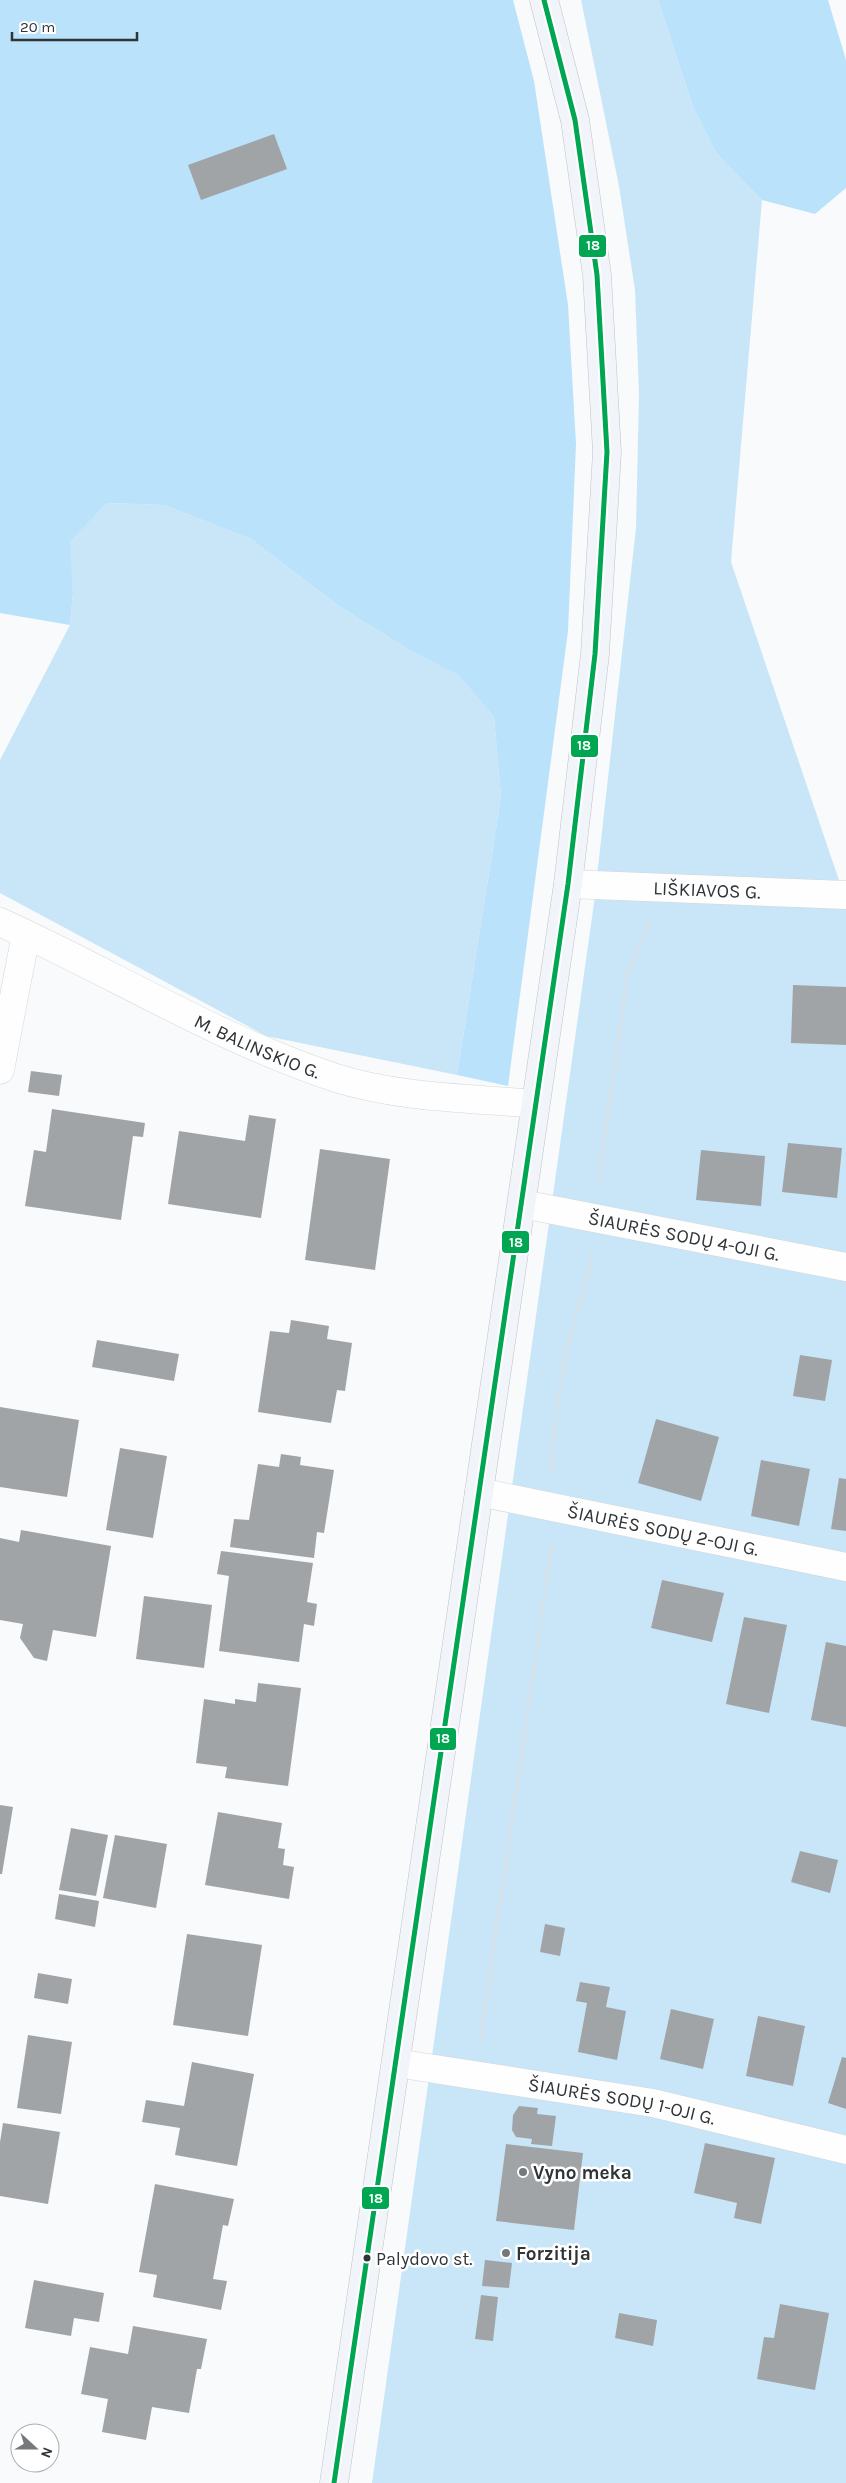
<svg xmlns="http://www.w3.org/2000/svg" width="846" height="2483" viewBox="0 0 846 2483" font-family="Karla,sans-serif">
<rect width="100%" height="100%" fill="#f8fafc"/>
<g fill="#c8e6f8">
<path d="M581,0H658L693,107L716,153L762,200L731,562L846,901V2483H372L594,903L636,528L639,393L635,290L619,186Z"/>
<path d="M107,503L164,505L251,539L339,606L406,648L459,674L494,717L501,797L457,1075L266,1036L0,893V760L70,625L73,593L69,541Z"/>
</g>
<g fill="#bae2fa">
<path d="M0,0H513L534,81L568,305L576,444L568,631L508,1086L457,1075L501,797L494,717L459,675L406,648L339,606L251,539L164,505L107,503L70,541L73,593L70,625L0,613Z"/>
<path d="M658,0H828L846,60V188L815,214L762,200L716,153L693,107Z"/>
</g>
<g fill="#a1a4a6">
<path d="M274,134L287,169L201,200L188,165Z"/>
<path d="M793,985L846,987V1045L791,1043Z"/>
<path d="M31,1071L62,1075L59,1096L28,1092Z"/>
<path d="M52,1109L145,1123L143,1137L133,1136L121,1220L25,1206L34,1150L46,1152Z"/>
<path d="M249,1115L276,1119L261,1218L168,1204L179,1131L245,1141Z"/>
<path d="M788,1143L842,1148L837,1198L782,1192Z"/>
<path d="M320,1149L390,1159L375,1270L305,1260Z"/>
<path d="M701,1150L765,1156L761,1206L696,1200Z"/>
<path d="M291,1320L329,1326L327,1339L352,1343L345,1391L337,1390L331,1423L258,1412L270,1331L289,1333Z"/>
<path d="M97,1340L179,1354L174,1381L92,1367Z"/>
<path d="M800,1355L832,1360L825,1401L793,1396Z"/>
<path d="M0,1407L79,1420L67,1497L0,1487Z"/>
<path d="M656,1419L719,1437L701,1501L638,1483Z"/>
<path d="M120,1448L167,1456L153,1538L106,1530Z"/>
<path d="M281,1454L301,1457L300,1465L334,1470L324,1533L317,1532L314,1558L230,1547L234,1519L249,1520L258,1464L279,1467Z"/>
<path d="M761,1460L810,1469L799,1526L751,1516Z"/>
<path d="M839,1478L846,1479V1531L831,1529Z"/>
<path d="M21,1530L111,1546L96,1637L53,1630L47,1661L34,1658L20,1638L23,1624L0,1620V1538L19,1542Z"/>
<path d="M221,1551L313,1563L307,1602L317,1604L314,1626L304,1624L299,1662L219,1651L229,1576L217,1574Z"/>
<path d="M662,1580L724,1593L712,1642L651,1628Z"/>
<path d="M144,1596L212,1605L204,1668L136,1659Z"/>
<path d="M744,1617L787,1625L769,1713L726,1704Z"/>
<path d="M826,1642L846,1646V1727L811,1720Z"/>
<path d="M258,1683L301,1688L288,1786L225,1778L227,1767L196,1763L204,1699L235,1704V1699L256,1702Z"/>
<path d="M0,1805L13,1807L2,1874H0Z"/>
<path d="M218,1812L282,1823L278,1848L285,1849L283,1865L294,1867L289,1899L205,1885Z"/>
<path d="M71,1828L108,1835L96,1896L59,1890Z"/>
<path d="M115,1835L167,1844L156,1908L103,1898Z"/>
<path d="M800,1851L838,1860L830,1893L791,1882Z"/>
<path d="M59,1894L99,1901L95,1927L55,1919Z"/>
<path d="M545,1924L565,1928L560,1956L540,1952Z"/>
<path d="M187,1934L262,1945L248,2036L173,2025Z"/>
<path d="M38,1973L72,1979L68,2004L34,1998Z"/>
<path d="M580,1982L610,1987L606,2007L626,2011L617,2060L578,2052L587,2003L576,2001Z"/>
<path d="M671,2009L714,2019L703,2069L660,2059Z"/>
<path d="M758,2016L805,2026L793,2086L746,2076Z"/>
<path d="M28,2035L72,2042L61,2114L17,2108Z"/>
<path d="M842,2057L846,2058V2109L828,2103Z"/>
<path d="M192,2062L254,2074L237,2166L175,2155L180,2128L142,2122L146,2100L184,2106Z"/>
<path d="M519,2106L538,2108L537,2114L556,2116L552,2146L531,2144L532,2139L516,2137L512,2130L513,2115Z"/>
<path d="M3,2123L60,2132L48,2204L0,2196V2142Z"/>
<path d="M705,2143L775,2158L761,2224L734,2218L737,2203L694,2193Z"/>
<path d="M506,2144L583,2153L574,2230L496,2221Z"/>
<path d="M155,2184L234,2199L228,2226L223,2225L213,2279L227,2281L221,2310L153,2297L157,2275L139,2272Z"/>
<path d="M485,2260L512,2263L509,2288L482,2286Z"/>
<path d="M34,2280L104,2293L99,2322L74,2318L71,2336L25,2328Z"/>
<path d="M481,2295L498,2297L493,2341L475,2339Z"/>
<path d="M780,2304L829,2313L815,2390L757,2379L764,2337L774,2338Z"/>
<path d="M619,2313L657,2320L653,2346L615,2338Z"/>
<path d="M133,2326L207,2339L201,2369H197L189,2413L152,2407L146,2440L102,2432L108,2399L81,2394L90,2347L128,2354Z"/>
</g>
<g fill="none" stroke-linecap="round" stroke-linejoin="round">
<g stroke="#d3d6d9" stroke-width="29">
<g id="minor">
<path id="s1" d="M568,884L846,895"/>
<path id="s2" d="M0,922C113,973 218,1039 336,1078C399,1098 470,1098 535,1104"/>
<path d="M0,1070L26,934"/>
<path id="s3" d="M522,1204L846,1267"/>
<path id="s4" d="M479,1492L846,1567"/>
<path id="s5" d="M396,2063L653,2103L846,2150"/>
</g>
</g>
<g stroke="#bec3c9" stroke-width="29">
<path id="major" d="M334,2483L568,884L595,654L607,452L597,275L575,120L544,0"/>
</g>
<g stroke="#dee0e1" stroke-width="3" stroke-dasharray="4 2.5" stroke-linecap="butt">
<path d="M598,1182L628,975L648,924"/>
<path d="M552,1472L550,1454L565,1356L590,1267L591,1253"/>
<path d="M480,2041L552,1542"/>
</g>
<use href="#minor" stroke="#fefeff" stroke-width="28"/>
<use href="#major" stroke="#f1f4f8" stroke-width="28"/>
<g stroke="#fff" stroke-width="9">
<path id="bus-1" d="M334,2483L568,884L595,654L607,452L597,275L575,120L544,0"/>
</g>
<use href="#bus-1" stroke="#00a651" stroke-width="5"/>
</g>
<g fill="#75797c" stroke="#fff" stroke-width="2">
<circle cx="523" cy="2172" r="5"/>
<circle cx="506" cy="2253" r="5"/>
</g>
<circle fill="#2f3437" stroke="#fff" stroke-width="2" cx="367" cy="2258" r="4.5"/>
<g text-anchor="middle" stroke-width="5" stroke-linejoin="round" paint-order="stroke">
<g font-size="18" fill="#2f3437" stroke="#fff" text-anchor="start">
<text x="376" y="2265">Palydovo st.</text>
</g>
<g font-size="19" fill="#2f3437" stroke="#fff">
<text dy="7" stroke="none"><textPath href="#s1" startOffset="139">LIŠKIAVOS G.</textPath></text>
<text dy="7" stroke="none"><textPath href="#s2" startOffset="286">M. BALINSKIO G.</textPath></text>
<text dy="7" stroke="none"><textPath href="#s3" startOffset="165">ŠIAURĖS SODŲ 4-OJI G.</textPath></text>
<text dy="7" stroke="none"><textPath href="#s4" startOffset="188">ŠIAURĖS SODŲ 2-OJI G.</textPath></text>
<text dy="7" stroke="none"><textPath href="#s5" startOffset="229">ŠIAURĖS SODŲ 1-OJI G.</textPath></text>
</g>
<g font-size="19" font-weight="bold" fill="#2f3437" stroke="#fff" text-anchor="start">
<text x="533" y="2179">Vyno meka</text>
<text x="516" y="2260">Forzitija</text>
</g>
</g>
<g stroke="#fff" stroke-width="2">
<rect x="578" y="234" width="29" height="24" rx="5" fill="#00a651"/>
<rect x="570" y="734" width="29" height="24" rx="5" fill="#00a651"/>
<rect x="501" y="1230" width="29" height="24" rx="5" fill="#00a651"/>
<rect x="429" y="1727" width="28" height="24" rx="5" fill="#00a651"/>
<rect x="361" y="2186" width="29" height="24" rx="5" fill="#00a651"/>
</g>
<g font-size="14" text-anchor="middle" font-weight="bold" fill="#fff">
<text x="593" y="250">18</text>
<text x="584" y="750">18</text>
<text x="516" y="1247">18</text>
<text x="443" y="1743">18</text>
<text x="376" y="2203">18</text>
</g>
<g transform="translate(35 2448) rotate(111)"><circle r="24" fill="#ffffff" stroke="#acaeaf"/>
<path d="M0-4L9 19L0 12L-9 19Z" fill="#75797c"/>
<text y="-8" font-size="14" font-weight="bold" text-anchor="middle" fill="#2f3437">N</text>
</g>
<path d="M12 32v8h125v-8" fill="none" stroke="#2f3437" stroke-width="2.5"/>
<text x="20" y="32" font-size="15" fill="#2f3437" stroke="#ffffff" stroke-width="4" paint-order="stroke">20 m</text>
</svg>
